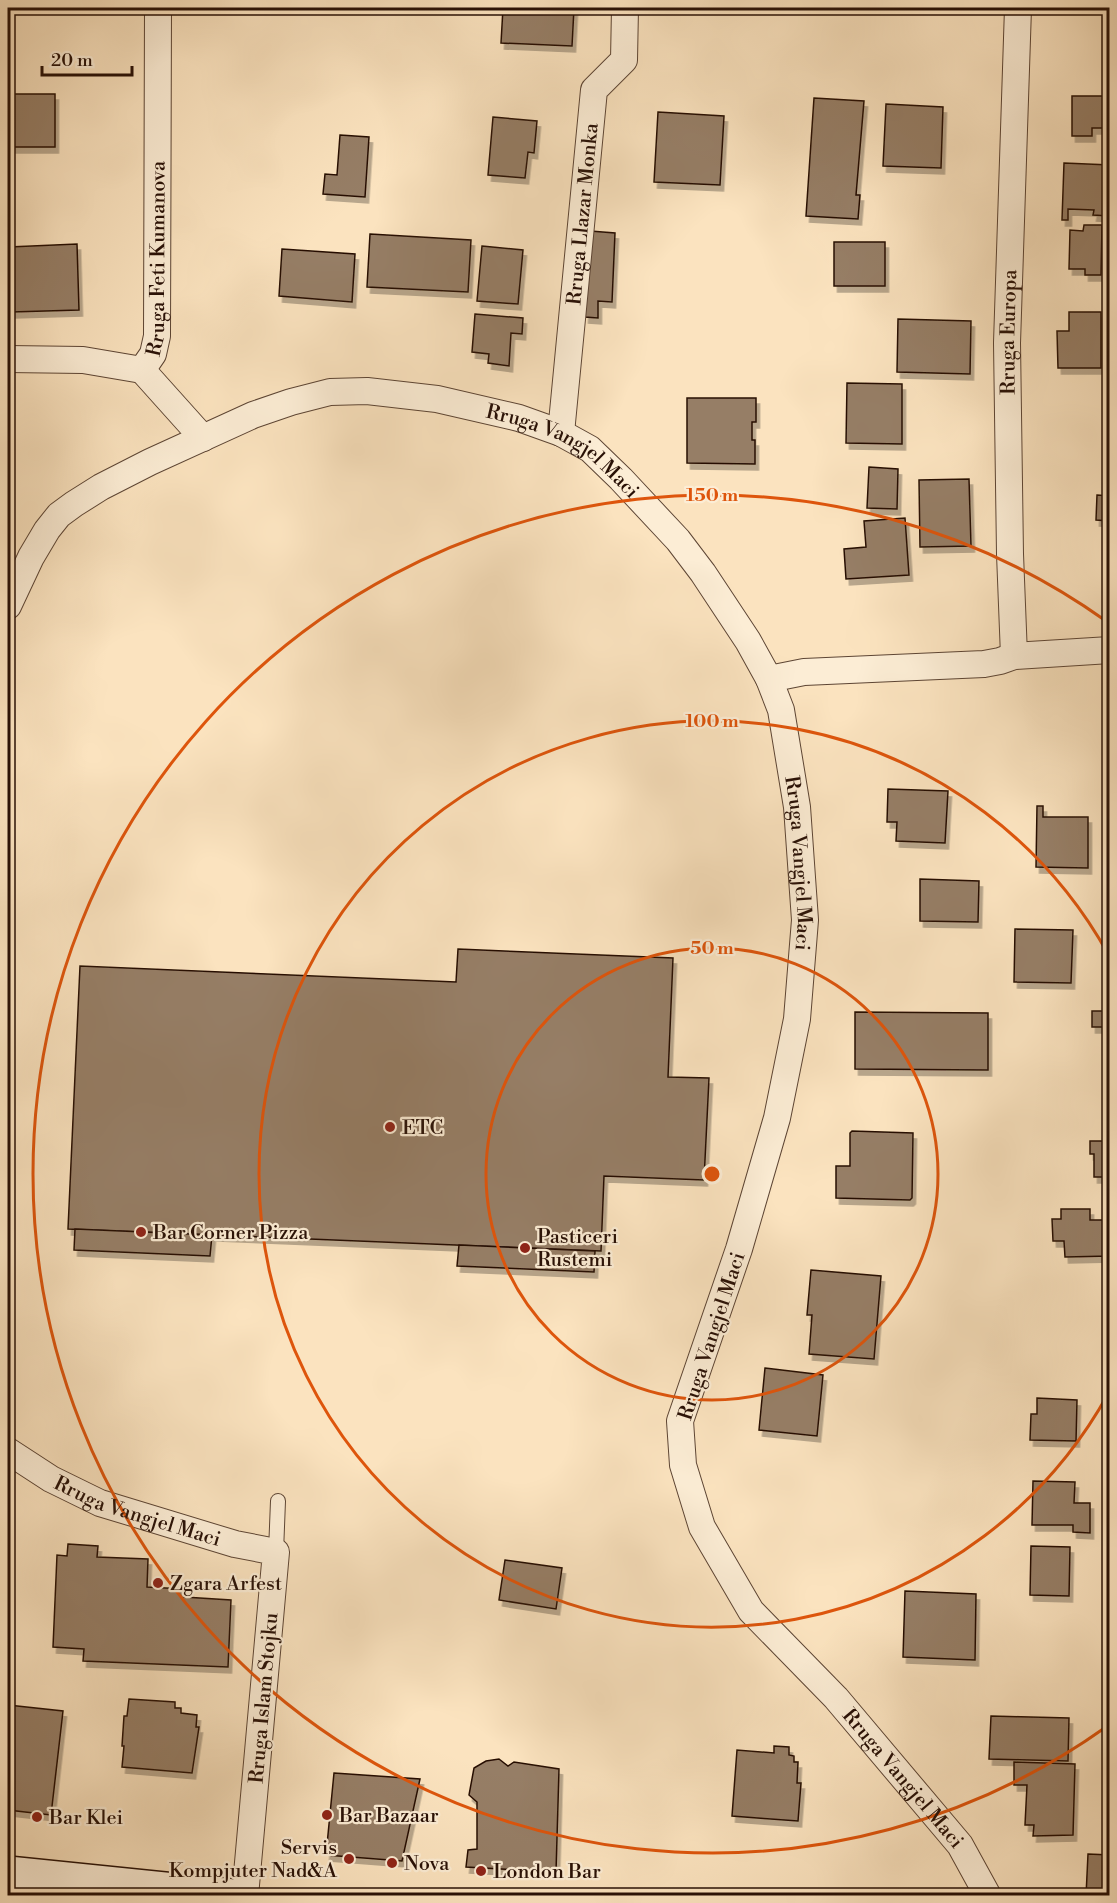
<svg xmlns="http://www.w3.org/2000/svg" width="1117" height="1903" viewBox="0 0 1117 1903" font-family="'Libre Bodoni',serif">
<defs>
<filter id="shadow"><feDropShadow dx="3.5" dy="6" stdDeviation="0" flood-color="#0004"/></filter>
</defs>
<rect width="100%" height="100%" fill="#fbe3bf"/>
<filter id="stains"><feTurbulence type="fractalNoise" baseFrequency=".00333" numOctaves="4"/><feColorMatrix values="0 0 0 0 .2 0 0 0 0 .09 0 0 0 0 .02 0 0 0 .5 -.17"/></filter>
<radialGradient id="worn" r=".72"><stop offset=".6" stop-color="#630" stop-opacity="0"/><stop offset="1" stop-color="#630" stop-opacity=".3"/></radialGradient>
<g fill="#967e66" stroke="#281006" stroke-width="1.5" filter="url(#shadow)">
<path d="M503,8H574L572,46L501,43Z"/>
<rect x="8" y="94" width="47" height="53"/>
<path d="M1072,96H1110V128H1092V136H1072Z"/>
<path d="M814,98L864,101L856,195H860L858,219L806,216Z"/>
<path d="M886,104L943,107L941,168L883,166Z"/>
<path d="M658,112L724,116L720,185L654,182Z"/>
<path d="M493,117L537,121L534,153L528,152L525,178L488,175Z"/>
<path d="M340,135L369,137L365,197L323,194L325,174L337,175Z"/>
<path d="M1064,163L1110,165V216L1093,215L1094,210L1068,209V220H1062Z"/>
<path d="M1084,225H1102L1101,275H1085V269H1069L1070,230L1083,231Z"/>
<path d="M590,231L615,233L612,302L598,301V318L585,317Z"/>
<path d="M370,234L471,240L468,292L367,287Z"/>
<rect x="834" y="242" width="51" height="44"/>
<path d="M77,244L79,310L11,312L9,247Z"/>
<path d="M482,246L523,250L518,304L477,301Z"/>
<path d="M282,249L355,254L352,302L279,296Z"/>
<path d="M1069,312H1101V368H1058L1057,331H1069Z"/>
<path d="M475,314L523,318L522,334L511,333L509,366L488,363L489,354L472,352Z"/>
<path d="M898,319L971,321L970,374L897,372Z"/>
<path d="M847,383L902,384V444L846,443Z"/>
<path d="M687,398H756V422H752V440H755V464L687,463Z"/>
<path d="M869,467L898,469L897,509L867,508Z"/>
<path d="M969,479L971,546L920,547L919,480Z"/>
<path d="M1097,495L1110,496V521L1096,520Z"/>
<path d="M905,518L909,575L846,579L844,549L866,547L864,521Z"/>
<path d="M888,789L948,791L945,843L896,841L897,822H887Z"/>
<path d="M1037,806H1043V817H1088V868L1036,867Z"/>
<path d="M920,879L979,881L978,922L920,921Z"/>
<path d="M1015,929L1073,930L1071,983L1014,982Z"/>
<path d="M458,949L673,958L668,1077L709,1078L704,1180L604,1176L601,1251L68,1229L80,966L456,982Z"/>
<path d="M1106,994H1110V1042L1104,1041L1105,1027H1092V1011H1105Z"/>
<path d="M855,1012L988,1013V1070L855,1069Z"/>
<path d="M1108,1047H1110V1098H1106Z"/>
<path d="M1106,1120H1110V1177H1094V1154H1090V1141H1106Z"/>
<path d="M852,1131L913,1133L912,1198L910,1200L836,1198V1166H850V1133Z"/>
<path d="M1061,1209H1090V1220H1107L1110,1256L1065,1257L1064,1241H1053L1052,1219H1061Z"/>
<path d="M75,1229L212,1235L210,1256L74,1250Z"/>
<path d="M459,1245L595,1251L594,1272L457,1266Z"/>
<path d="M811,1270L881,1276L874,1359L809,1354L812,1315H807Z"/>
<rect x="1103" y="1334" width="7" height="56"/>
<path d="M765,1368L823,1375L817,1436L759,1430Z"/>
<path d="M1037,1398L1077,1400L1076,1441L1030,1440L1031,1414H1037Z"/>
<path d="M1033,1481L1075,1482L1074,1503H1090V1533L1073,1532V1525H1032Z"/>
<path d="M1107,1509H1110V1539H1106Z"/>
<path d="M68,1544L98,1546L97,1557L148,1559L147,1587L184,1589V1597L231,1600L228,1667L83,1661L84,1649L53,1647L57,1555L67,1556Z"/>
<path d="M1031,1546L1070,1547L1069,1596L1030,1595Z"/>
<path d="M505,1560L562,1568L556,1609L499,1600Z"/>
<path d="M905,1591L976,1594L975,1660L903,1657Z"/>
<path d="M129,1699L175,1702V1708H181V1713L197,1715L196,1727H199L192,1773L122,1767L124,1746H122L124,1716H127Z"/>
<path d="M8,1705L63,1711L51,1815L8,1810Z"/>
<path d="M991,1716L1069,1718L1068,1761L989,1759Z"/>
<path d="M774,1746L789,1747V1755L794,1756V1762H798L797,1783H801L798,1821L732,1816L737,1750L774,1753Z"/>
<path d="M499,1759L508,1766L514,1762L559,1769L556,1872L466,1867L468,1850L477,1849V1802L469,1795L474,1768L486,1761Z"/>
<path d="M1014,1762L1075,1764L1073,1835L1033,1836L1034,1825H1025L1027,1785H1014Z"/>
<path d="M334,1773L420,1779L402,1861L326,1855Z"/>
<path d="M1088,1854L1110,1855V1896H1086Z"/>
</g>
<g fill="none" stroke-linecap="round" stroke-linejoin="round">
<g stroke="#5d4534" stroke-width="16">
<path id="lane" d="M276,1552L278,1501"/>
</g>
<g stroke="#5d4534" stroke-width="28">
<g id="street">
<path id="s1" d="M8,359L83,360L142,370L153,354L157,336L158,8"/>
<path d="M142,370L203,438"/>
<path id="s2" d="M561,433L594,90L624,60L625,8"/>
<path id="s3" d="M8,606L31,557L47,530L59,515L74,504L101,487L150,462L253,415L291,402L330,392L367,391L437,399L519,418L561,433L590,449L621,479L678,540L703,573L748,641L769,679L781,710L797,807L805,920L797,1019L777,1118L739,1249L680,1421L683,1465L702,1527L751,1611L836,1698L960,1845L988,1896"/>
<path id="s4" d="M1014,656L1010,554L1007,343L1018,8"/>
<path d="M769,679L804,672L984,664L1000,661L1014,656L1110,650"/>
<path id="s5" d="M8,1451L51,1479L100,1503L235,1544L276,1552L245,1896"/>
</g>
</g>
<g stroke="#281006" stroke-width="36">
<path id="secondary" d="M8,1873L233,1896"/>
</g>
<use href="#lane" stroke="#fcedd5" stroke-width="14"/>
<use href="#street" stroke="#fcedd5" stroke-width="26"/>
<use href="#secondary" stroke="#fcedd5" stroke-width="33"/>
</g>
<g fill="none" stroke="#de550c" stroke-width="3">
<circle cx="712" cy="1174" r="226"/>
<path d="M1108 1394A453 453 0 1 1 1108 954"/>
<path d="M1106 1727A679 679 0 1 1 1106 621"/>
</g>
<g fill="#8f2418" stroke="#fcedd5" stroke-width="2">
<circle cx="390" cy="1127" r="6"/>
<circle cx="141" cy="1232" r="6"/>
<circle cx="525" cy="1248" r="6"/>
<circle cx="158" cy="1583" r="6"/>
<circle cx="327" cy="1815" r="6"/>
<circle cx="37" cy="1817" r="6"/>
<circle cx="349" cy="1859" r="6"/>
<circle cx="392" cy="1863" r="6"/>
<circle cx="481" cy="1871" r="6"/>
</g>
<g text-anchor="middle" stroke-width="4.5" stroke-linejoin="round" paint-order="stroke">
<g font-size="20" fill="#281006" stroke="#fcedd5">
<text dy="7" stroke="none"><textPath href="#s2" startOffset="220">Rruga Llazar Monka</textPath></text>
<text dy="7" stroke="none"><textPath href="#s1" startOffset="250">Rruga Feti Kumanova</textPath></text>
<text dy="7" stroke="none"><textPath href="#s4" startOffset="324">Rruga Europa</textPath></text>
<text dy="7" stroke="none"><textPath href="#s3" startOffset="650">Rruga Vangjel Maci</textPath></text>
<text dy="7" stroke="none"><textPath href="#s3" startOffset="1154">Rruga Vangjel Maci</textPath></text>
<text transform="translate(711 1336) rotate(-72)" y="7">Rruga Vangjel Maci</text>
<text dy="7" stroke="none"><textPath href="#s5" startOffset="144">Rruga Vangjel Maci</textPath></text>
<text transform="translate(263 1698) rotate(-85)" y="7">Rruga Islam Stojku</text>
<text dy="7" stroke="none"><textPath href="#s3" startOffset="2162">Rruga Vangjel Maci</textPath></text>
</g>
<g font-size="20" fill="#281006" stroke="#fcedd5" text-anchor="start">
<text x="402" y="1134">ETC</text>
<text x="153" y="1239">Bar Corner Pizza</text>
<text x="537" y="1243">Pasticeri<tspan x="537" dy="23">Rustemi</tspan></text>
<text x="170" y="1590">Zgara Arfest</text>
<text x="339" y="1822">Bar Bazaar</text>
<text x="49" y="1824">Bar Klei</text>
<text x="337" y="1854" text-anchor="end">Servis<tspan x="337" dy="23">Kompjuter Nad&amp;A</tspan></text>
<text x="404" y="1870">Nova</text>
<text x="493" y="1878">London Bar</text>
</g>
</g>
<circle cx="712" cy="1174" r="9" fill="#de550c" stroke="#fcedd5" stroke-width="3"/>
<g font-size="18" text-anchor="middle" font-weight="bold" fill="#de550c" stroke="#fcedd5" stroke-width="4.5" stroke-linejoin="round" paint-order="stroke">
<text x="712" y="501">150 m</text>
<text x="712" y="727">100 m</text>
<text x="712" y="954">50 m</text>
</g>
<rect width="1117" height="1903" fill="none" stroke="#fbe3bf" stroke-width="30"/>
<rect x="9" y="9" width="1099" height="1885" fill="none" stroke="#281006" stroke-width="3"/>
<rect x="15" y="15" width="1087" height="1873" fill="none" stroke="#281006" stroke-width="1.5"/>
<path d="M42 66v9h90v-9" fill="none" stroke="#281006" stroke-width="3"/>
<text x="51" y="66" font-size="18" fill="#281006" stroke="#fcedd5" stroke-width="4.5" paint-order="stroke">20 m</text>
<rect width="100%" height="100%" filter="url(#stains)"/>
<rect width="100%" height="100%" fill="url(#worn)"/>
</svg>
